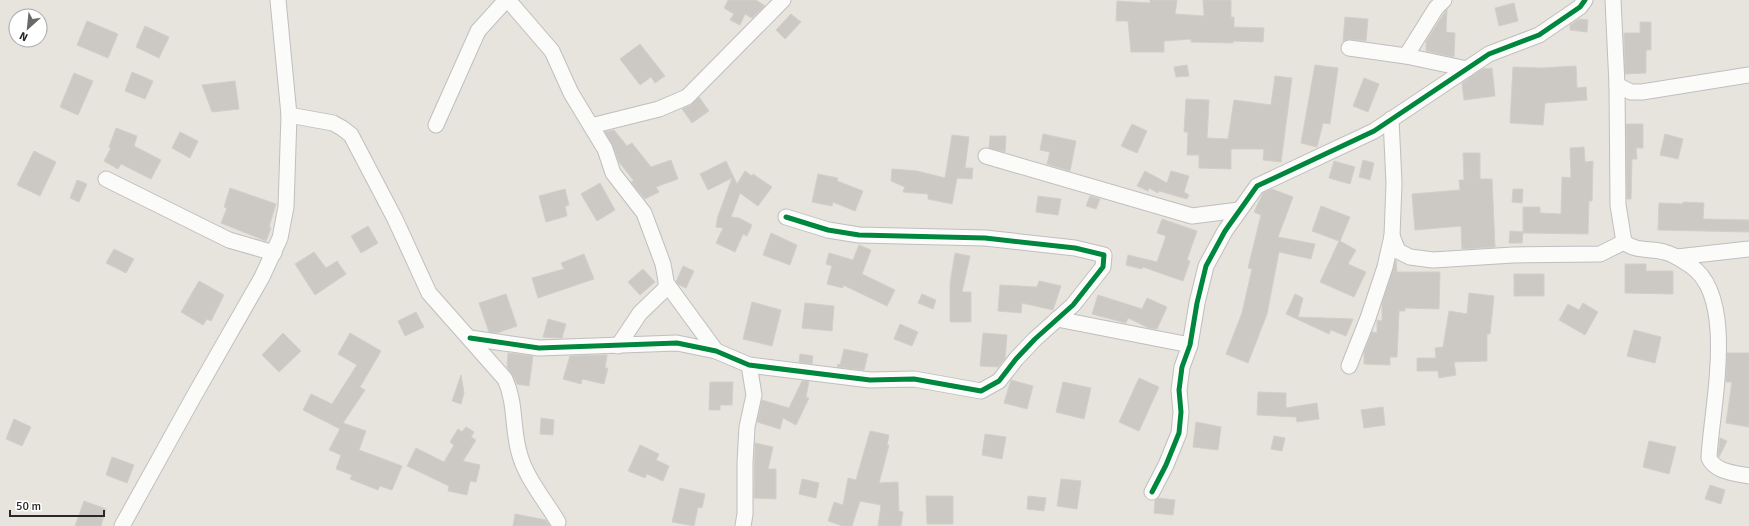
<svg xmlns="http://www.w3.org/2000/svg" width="1749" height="526" viewBox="0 0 1749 526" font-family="Signika,sans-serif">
<rect width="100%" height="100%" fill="#e7e3dd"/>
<g fill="#ccc9c4" stroke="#d2cfc9">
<path d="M728,0H756L765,6L752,18L745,14L740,25L730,20L734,14L724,8Z"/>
<path d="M1150,0H1177L1175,14L1204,16L1203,0H1231V17H1234V27L1264,28L1263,42L1233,41V43L1191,42V39L1164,41V52H1131L1128,21H1116L1117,1L1150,3Z"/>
<path d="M1514,3L1518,21L1499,26L1495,8Z"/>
<path d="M1447,9L1446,32L1455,33L1454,57L1426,51V41Z"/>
<path d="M791,14L801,22L785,39L776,30Z"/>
<path d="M1345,17L1368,19L1366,41L1350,39L1343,41Z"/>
<path d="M1579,19L1588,20L1587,32L1570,30V25Z"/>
<path d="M87,21L118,34L108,58L77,45Z"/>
<path d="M1640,22H1651V50H1646V73L1625,74L1624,33H1640Z"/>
<path d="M145,26L169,37L159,58L136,47Z"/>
<path d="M640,44L665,76L655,83L651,77L640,85L620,59Z"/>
<path d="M1187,65L1189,76L1176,77L1174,67Z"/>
<path d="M1315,65L1338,68L1330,124L1323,123L1317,147L1301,143Z"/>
<path d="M1576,66L1577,88L1586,87L1587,100L1545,103L1543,125L1510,123L1513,67L1541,68Z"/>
<path d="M1492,68L1495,96L1464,100L1462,83L1482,69Z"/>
<path d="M132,72L153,81L145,99L125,91Z"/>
<path d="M74,73L93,81L78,115L60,107Z"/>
<path d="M1275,76L1292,78L1281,162L1263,160L1264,149H1231V169L1199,168V155H1187L1188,132H1184L1186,99L1209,100L1207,138L1228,139L1234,100L1271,105Z"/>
<path d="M1364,78L1379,84L1368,112L1353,106Z"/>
<path d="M235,81L239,109L212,112L202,85Z"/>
<path d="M699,97L709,111L692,123L682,109L691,105Z"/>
<path d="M1132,124L1147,131L1137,153L1121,146Z"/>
<path d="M1626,124H1643V148H1636L1637,159H1632L1631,199H1627Z"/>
<path d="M116,128L137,136L134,146L161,160L151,179L121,164L118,169L104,161L111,148L109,147Z"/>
<path d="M614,130L627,146L632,143L651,167L671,160L678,179L656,187L659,192L645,199L631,182L634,181L619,162L613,146L605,132Z"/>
<path d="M180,132L198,141L190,158L172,148Z"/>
<path d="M1043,134L1076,141L1070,171L1047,164L1050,152L1040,150Z"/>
<path d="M1665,134L1683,139L1678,159L1660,155Z"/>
<path d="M952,135L969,137L965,168H973L972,179L957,178L952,204L928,199V194L903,192L905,187L891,181L892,169L917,171L945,178Z"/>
<path d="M990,136H1006L1005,152L989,148Z"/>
<path d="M1584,147L1585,162L1593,161L1592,201H1589L1588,234L1523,233V207H1540V213L1561,214L1562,177L1571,178L1570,148Z"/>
<path d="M34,151L56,162L40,196L17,185Z"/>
<path d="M1463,153H1480V179H1492L1495,247L1462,249L1461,226L1415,230L1412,194L1460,190L1459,180H1464Z"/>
<path d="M1363,160L1374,163L1370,180L1359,177Z"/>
<path d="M726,161L737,184L745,171L752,176L753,174L772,187L758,206L740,193L731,217L739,218L752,225L747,236L743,234L735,252L716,243L723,228L716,227L718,216L732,178L708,190L700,174Z"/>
<path d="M1334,161L1355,167L1350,184L1329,178Z"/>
<path d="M1145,171L1167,183L1171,171L1189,176L1184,192L1189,195L1187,199L1159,191L1158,193L1149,188L1148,191L1137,186Z"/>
<path d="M818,174L838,178L837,181L863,191L855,211L833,202L832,206L812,202Z"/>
<path d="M77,180L87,184L79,202L70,198Z"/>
<path d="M600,183L615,210L597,221L581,194Z"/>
<path d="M230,188L276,204L269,227L271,228L266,241L221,223L227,208L224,207Z"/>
<path d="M565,189L569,205L565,206L567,216L546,222L539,196Z"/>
<path d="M1272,189L1293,197L1278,237L1315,244L1311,259L1279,252L1267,314L1248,363L1226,354L1242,313L1252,269L1248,268L1261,215L1254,212L1263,193Z"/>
<path d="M1513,189H1523L1522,203L1512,202Z"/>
<path d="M1038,196L1061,199L1058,215L1036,212Z"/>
<path d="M1090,196L1100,199L1096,209L1086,206Z"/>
<path d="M1683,202L1704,203L1703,219L1749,220V232L1658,230L1659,203L1683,204Z"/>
<path d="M1321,206L1350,217L1340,241L1356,250L1348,264L1366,272L1354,297L1320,282L1339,241L1312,231Z"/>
<path d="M1162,219L1197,231L1187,260L1190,261L1183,281L1143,267L1142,269L1126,265L1128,255L1157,262L1166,236L1157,233Z"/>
<path d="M368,226L378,243L361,253L351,236Z"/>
<path d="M1510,231L1523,232L1522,243H1509Z"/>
<path d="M771,233L797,245L790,265L763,255Z"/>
<path d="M859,245L871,250L862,274L895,290L887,306L843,285V288L827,284L832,266L826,264L829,253L853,260Z"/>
<path d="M114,249L134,259L126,273L106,263Z"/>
<path d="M314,252L326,268L337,261L346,274L315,295L295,264Z"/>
<path d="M955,253L970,256L962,292H971V322H950V283Z"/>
<path d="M584,254L594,279L538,298L532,278L564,269L561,263Z"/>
<path d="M1396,260L1397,272H1440L1439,309L1405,308V311H1399L1397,357H1390V365L1364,364V352L1372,332L1377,333V320L1382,321V304Z"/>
<path d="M1625,264H1646V271H1673V294L1625,293Z"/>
<path d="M683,266L694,271L686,288L679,285L676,282Z"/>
<path d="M643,269L655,282L640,295L628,282Z"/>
<rect x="1514" y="274" width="30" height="22"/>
<path d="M199,281L224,295L211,321L207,319L203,325L181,312Z"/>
<path d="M1039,281L1061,286L1053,310L1022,303L1021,313L998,311L1000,285L1037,287Z"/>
<path d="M1469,293L1494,296L1490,334H1487V361L1454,362L1456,375L1439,378L1438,371H1417V358H1436L1435,348L1443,347L1449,311L1467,314Z"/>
<path d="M506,294L517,326L497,333L489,332L479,303Z"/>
<path d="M922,294L936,300L933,309L918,303Z"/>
<path d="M1295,294L1303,298L1298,317L1353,319L1346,336L1331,330L1329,334L1286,314Z"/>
<path d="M1098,295L1142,309L1147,298L1167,307L1157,329L1149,328L1128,318L1126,323L1092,314Z"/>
<path d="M752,302L781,310L772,346L743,339Z"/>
<path d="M805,303L834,306L832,331L802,328Z"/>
<path d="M1583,303L1598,312L1585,335L1559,320L1568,304L1579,310Z"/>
<path d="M416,312L424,327L405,336L398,321Z"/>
<path d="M548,319L566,324L562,338L543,337Z"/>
<path d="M900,324L918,332L912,346L894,339Z"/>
<path d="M1634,330L1661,337L1655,363L1627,356Z"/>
<path d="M283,333L301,351L279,372L262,355Z"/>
<path d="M350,333L381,351L360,387L365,390L343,423L366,431L359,450L402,466L392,490L380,486L378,490L350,479L352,475L336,469L341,455L329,450L340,429L303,410L311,394L332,404L357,365L338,354Z"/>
<path d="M983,333L1007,335L1005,359L998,367L980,366Z"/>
<path d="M844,349L868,354L864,370L837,367L838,364L840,365Z"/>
<path d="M508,353L533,356L529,386L517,384L513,376L507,367Z"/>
<path d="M1727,353H1749V427L1726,423L1732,382H1726Z"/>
<path d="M800,354L813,356L812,364L799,362Z"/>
<path d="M604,355H607L605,368H608L604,384L582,379L581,384L563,379L570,356Z"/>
<path d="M461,375L464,393L461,404L452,401Z"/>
<path d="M1139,378L1159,387L1139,431L1119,422Z"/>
<path d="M1011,380L1033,386L1027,409L1004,403Z"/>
<path d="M802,381H809L806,397L809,398L796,425L783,418L780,429L757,422L762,400L789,408Z"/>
<path d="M710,382H733L732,405H720V410H709Z"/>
<path d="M1063,382L1091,388L1084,419L1056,412Z"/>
<path d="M1258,392L1286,393V408L1317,403L1319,419L1297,422L1296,417L1257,415Z"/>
<path d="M1383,407L1385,425L1364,428L1361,410Z"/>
<path d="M541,418L554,420L553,435L540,434Z"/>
<path d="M14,419L31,427L22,446L6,439Z"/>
<path d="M1196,422L1221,427L1218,450L1193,447Z"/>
<path d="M466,427L474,432L471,437L476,440L463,461L480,465L476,482L470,481L467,495L448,491L449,486L407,466L416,448L444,462L454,445L450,442L458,429L462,432Z"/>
<path d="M870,431L889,435L887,445H889L879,483L898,482L899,511L903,512L901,526H878L881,505L860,501L852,526H843L828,521L834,502L843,505L848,478L856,480Z"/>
<path d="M985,434L1006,437L1002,459L982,455Z"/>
<path d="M1274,436L1285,438L1282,451L1271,449Z"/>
<path d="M1720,438L1727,441L1719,457L1718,456Z"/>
<path d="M1649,441L1676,447L1669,474L1643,467Z"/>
<path d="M755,443L773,447L768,469H776V499L754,498Z"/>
<path d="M640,445L659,454L656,460L669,466L663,481L647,474L645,478L628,471Z"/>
<path d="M112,457L134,465L127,483L106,475Z"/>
<path d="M802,479L819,483L816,498L799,494Z"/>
<path d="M1061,479L1081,481L1077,509L1057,506Z"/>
<path d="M1710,485L1725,490L1721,504L1705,499Z"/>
<path d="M680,488L705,494L702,508L698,507L694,526L672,522Z"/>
<path d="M926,496H953V524H927Z"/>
<path d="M1028,496L1046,498L1044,511L1027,509Z"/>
<path d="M1159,498L1175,500L1173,515L1154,513L1155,500Z"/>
<path d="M84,501L106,509L101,526H75Z"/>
<path d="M515,514L546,520L550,526H513Z"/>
</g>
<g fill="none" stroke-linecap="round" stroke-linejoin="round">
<g stroke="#c0bfbf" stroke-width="17">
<g id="street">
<path d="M508,0L552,51L571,93L605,149L613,173L644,213L663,264L666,281V288L640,313L618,346"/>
<path d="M1613,0L1617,85L1618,205L1624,242C1636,252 1650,248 1664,252C1674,254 1683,261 1691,266C1738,298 1711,410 1709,458C1715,472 1735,473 1749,476"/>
<path d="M1349,48L1406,56L1467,69"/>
<path d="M1406,56L1436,8L1444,0"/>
<path d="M1617,85L1631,92H1642L1749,75"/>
<path d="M289,115L333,123L342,128L351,135L395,219L429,293L505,379C516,403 512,427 519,452C525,477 545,500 558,522"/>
<path d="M436,125L478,31L506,0"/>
<path d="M591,126L659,109L687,97L783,0"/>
<path d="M986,156L1192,216L1239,210"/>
<path d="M106,179L229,240L274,253"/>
<path d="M1392,236L1398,251L1410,257L1433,260L1513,255L1600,254L1624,242"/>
<path d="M1677,257L1749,249"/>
<path d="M667,284L716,351"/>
<path d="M1057,319L1190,345"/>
<path d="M470,338L539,348L677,343L716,351L749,365L870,380L914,379L981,391L999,381L1016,359L1035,339L1073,305L1103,267L1104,255L1075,248L985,238L859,235L828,230L786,217"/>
<path d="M1349,366L1368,318L1385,267L1392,236L1394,183L1391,119"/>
<path d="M1152,492L1166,465L1179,433L1181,412L1179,390L1182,367L1190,345L1197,303L1206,266L1225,231L1257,186L1374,131L1489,54L1539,35L1580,7L1585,0"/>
<path d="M122,526L194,396L262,277L280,238L286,207L289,115L278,0"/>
<path d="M743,526L745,514V463L747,427L754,395L749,365"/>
</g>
</g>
<use href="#street" stroke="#fbfbfa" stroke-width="15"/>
<g stroke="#fff" stroke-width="8">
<g id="cycleway">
<path d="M470,338L539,348L677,343L716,351L749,365L870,380L914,379L981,391L999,381L1016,359L1035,339L1073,305L1103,267L1104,255L1075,248L985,238L859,235L828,230L786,217"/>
<path d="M1152,492L1166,465L1179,433L1181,412L1179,390L1182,367L1190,345L1197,303L1206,266L1225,231L1257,186L1374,131L1489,54L1539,35L1580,7L1585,0"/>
</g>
</g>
<use href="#cycleway" stroke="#00873e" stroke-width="5"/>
</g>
<g transform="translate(28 28) rotate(207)"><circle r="19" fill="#ffffff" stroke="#a9a9a9"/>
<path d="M0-3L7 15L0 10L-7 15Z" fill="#6b6967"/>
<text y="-6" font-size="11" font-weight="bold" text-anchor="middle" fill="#282828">N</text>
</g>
<path d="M10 510v6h94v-6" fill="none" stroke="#282828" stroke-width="2"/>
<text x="16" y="510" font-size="12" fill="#282828" stroke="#ffffff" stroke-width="3" paint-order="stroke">50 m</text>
</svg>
